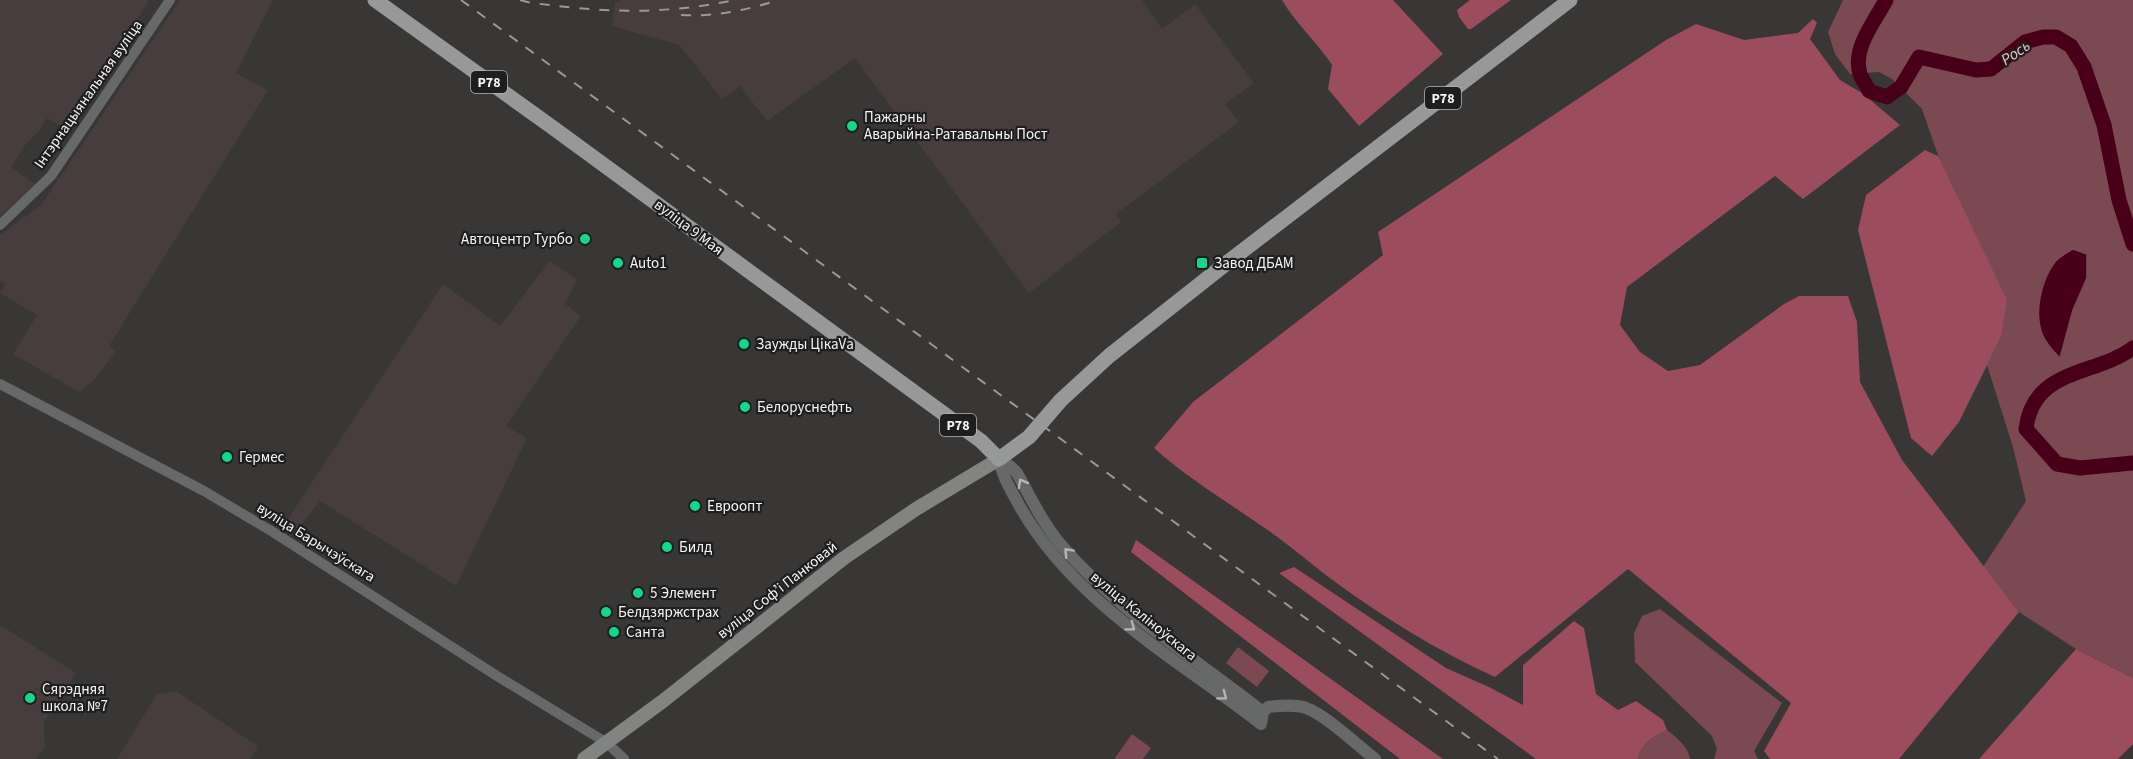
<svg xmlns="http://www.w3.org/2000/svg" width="2133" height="759" viewBox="0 0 2133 759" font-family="'Source Sans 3',sans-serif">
<rect width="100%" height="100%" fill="#393636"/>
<g fill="#473d3e">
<path d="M0,0H149L69,130L47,118L38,132L26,144L11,167L35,184L0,216Z"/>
<path d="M180,0H273L236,73L268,90L109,346L116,352L95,379L79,392L13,354L37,315L0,293L5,285L0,280V235L41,205Z"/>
<path d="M621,0H1142L1162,29L1195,4L1254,83L1225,104L1239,122L1116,214L1121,222L1029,293L855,58L767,121L740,86L722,99L679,45L612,26L615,2Z"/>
<path d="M550,261L577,280L565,304L581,316L506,426L527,438L456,586L320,501L293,536L282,528L443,284L500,326Z"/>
<path d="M0,625L76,673L44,723L45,747L36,759H0Z"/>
<path d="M176,691L258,746L250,759H117L157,694Z"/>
</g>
<g fill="#7a4952" fill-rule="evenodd">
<path d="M1843,0H2133V678L2076,649L2019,612L1983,567L2026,501L2013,447L1987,365L2001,337L1922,109L1892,79L1879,72L1850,74L1835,54L1828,32ZM2073,249L2087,278L2073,310L2042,284L2055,261Z"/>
<path d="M1660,609L1782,703L1754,751L1758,759H1714L1717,749L1712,736L1635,662L1634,633L1642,616Z"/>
<path d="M1238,647L1269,671L1257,687L1226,663Z"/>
<path d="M1667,730C1677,738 1688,746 1690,759H1638C1642,742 1653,737 1667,730Z"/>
<path d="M1132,734L1151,748L1143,759H1116L1115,758Z"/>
</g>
<g fill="#9b4c5d">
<path d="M1282,0H1393L1443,54L1359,126L1328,89L1332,65C1317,42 1296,24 1282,0Z"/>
<path d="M1470,0H1511L1471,29H1468L1459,17L1457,10Z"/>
<path d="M1813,19L1817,23L1810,39L1840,80L1862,93L1900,125L1803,199L1775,176L1627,287L1620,325L1640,352L1668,371L1700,365L1784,304L1799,296H1848L1857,322L1860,382L1902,460L2019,612L1899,759H1770L1764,751L1791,703L1628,569L1495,677C1435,650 1380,615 1327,576C1310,563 1294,549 1276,536C1236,507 1192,482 1154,448L1193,402L1383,255L1378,232L1666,40L1696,24L1744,40L1798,33Z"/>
<path d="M1925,150L1938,156L2007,300L2001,337L1959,422L1932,456L1911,438L1858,230L1866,195Z"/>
<path d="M1136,540L1443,759H1400L1131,552Z"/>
<path d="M1294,567L1446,668L1489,687L1523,705V665L1574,621L1584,628L1596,694L1618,710L1636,701L1663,720L1667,730C1653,737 1642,742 1638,759H1536L1279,573Z"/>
<path d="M2076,649L2133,678V744L2118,759H1979Z"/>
</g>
<path fill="#480019" stroke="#7c495b" stroke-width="1.5" d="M2073,249L2087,254V278L2073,310L2060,358C2053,351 2047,345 2043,336C2033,314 2041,281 2054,263C2058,257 2067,253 2073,249Z"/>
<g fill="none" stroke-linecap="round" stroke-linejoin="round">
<g stroke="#480019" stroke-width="15">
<path d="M1886,0C1875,21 1852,48 1860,74C1862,80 1867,85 1869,91L1887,97L1901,87L1919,57L1976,70L1991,69L2025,42L2043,37H2056L2071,46L2084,67L2104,125L2119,200L2133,244"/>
<path d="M2133,348C2095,376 2033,368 2026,429L2057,464L2080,468L2133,463"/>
</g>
<g stroke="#676868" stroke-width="10">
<path d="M0,225L51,176L170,0"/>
<path d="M0,384L204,491L273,532L497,676L607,743L624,759"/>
</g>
<g stroke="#676868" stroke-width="12">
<path d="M999,459C1002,476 1011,490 1019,505C1073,602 1176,658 1261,724L1263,712L1268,707C1280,706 1294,704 1306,708C1326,715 1357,745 1375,759"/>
<path d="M999,459L1010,466L1017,473C1031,498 1043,524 1062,546C1119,612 1196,659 1263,712"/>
</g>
<path stroke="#828482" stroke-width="14" d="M584,759L663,701L844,558L916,509L999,459"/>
<path stroke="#969997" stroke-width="15" d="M375,0L552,127L981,441L999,459L1029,437L1061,400L1109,356L1228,262L1570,0"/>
<g stroke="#9a9898" stroke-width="2" stroke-dasharray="10 10" stroke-linecap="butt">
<path d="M461,0L1498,759"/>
<path d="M520,0C532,4 545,4 557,6C616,13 676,13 734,0"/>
<path d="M681,15C715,17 746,10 779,0"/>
</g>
</g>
<defs><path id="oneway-chevron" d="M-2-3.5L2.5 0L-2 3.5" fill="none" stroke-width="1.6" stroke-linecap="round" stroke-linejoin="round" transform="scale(1.5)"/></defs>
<g stroke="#b6b5b5">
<use href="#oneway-chevron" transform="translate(1022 483) rotate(-119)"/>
<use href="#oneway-chevron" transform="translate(1068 552) rotate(-133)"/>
<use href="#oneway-chevron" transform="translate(1131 627) rotate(37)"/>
<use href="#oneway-chevron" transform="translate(1223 696) rotate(37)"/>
</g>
<g fill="#12d98a" stroke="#1f1e1e" stroke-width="2">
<circle cx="852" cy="126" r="6"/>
<circle cx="585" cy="239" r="6"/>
<circle cx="618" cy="263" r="6"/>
<rect x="1196" y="257" width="12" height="12" rx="3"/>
<circle cx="744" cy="344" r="6"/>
<circle cx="745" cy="407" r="6"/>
<circle cx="227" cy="457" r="6"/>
<circle cx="695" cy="506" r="6"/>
<circle cx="667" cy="547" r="6"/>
<circle cx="638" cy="593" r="6"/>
<circle cx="606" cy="612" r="6"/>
<circle cx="614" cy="632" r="6"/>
<circle cx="30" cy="698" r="6"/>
</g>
<g text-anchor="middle" stroke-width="4.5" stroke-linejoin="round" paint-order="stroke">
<g fill="#1f1e1e" stroke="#b6b4b4" stroke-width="1.5">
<rect x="471" y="71" width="36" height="22" rx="4.5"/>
<rect x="1425" y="87" width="36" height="22" rx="4.5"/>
<rect x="940" y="414" width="36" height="22" rx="4.5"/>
</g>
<g font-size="14" font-weight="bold" fill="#f6f4f4">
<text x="489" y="87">Р78</text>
<text x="1443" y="103">Р78</text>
<text x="958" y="430">Р78</text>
</g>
<g font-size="15" fill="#f6f4f4" stroke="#1f1e1e">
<text transform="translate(88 94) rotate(-55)" y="5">Інтэрнацыянальная вуліца</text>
<text transform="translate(689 227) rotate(37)" y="5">вуліца 9 Мая</text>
<text transform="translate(316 542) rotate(32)" y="5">вуліца Барычэўскага</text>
<text transform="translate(777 590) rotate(-38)" y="5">вуліца Софʼі Панковай</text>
<text transform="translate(1144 616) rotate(39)" y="5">вуліца Каліноўскага</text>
</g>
<g font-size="15" fill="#f6f4f4" stroke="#1f1e1e" text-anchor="start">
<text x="864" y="122">Пажарны<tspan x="864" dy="17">Аварыйна-Ратавальны Пост</tspan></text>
<text x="573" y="244" text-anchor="end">Автоцентр Турбо</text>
<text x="630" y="268">Auto1</text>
<text x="1214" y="268">Завод ДБАМ</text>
<text x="756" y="349">Заужды ЦікаVа</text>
<text x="757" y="412">Белоруснефть</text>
<text x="239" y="462">Гермес</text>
<text x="707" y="511">Евроопт</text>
<text x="679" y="552">Билд</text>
<text x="650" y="598">5 Элемент</text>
<text x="618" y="617">Белдзяржстрах</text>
<text x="626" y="637">Санта</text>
<text x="42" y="694">Сярэдняя<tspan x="42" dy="17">школа №7</tspan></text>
</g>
<g font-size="16" font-style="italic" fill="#f2c2ca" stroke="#1f1e1e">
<text transform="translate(2015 52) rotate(-34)" y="6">Рось</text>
</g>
</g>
</svg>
